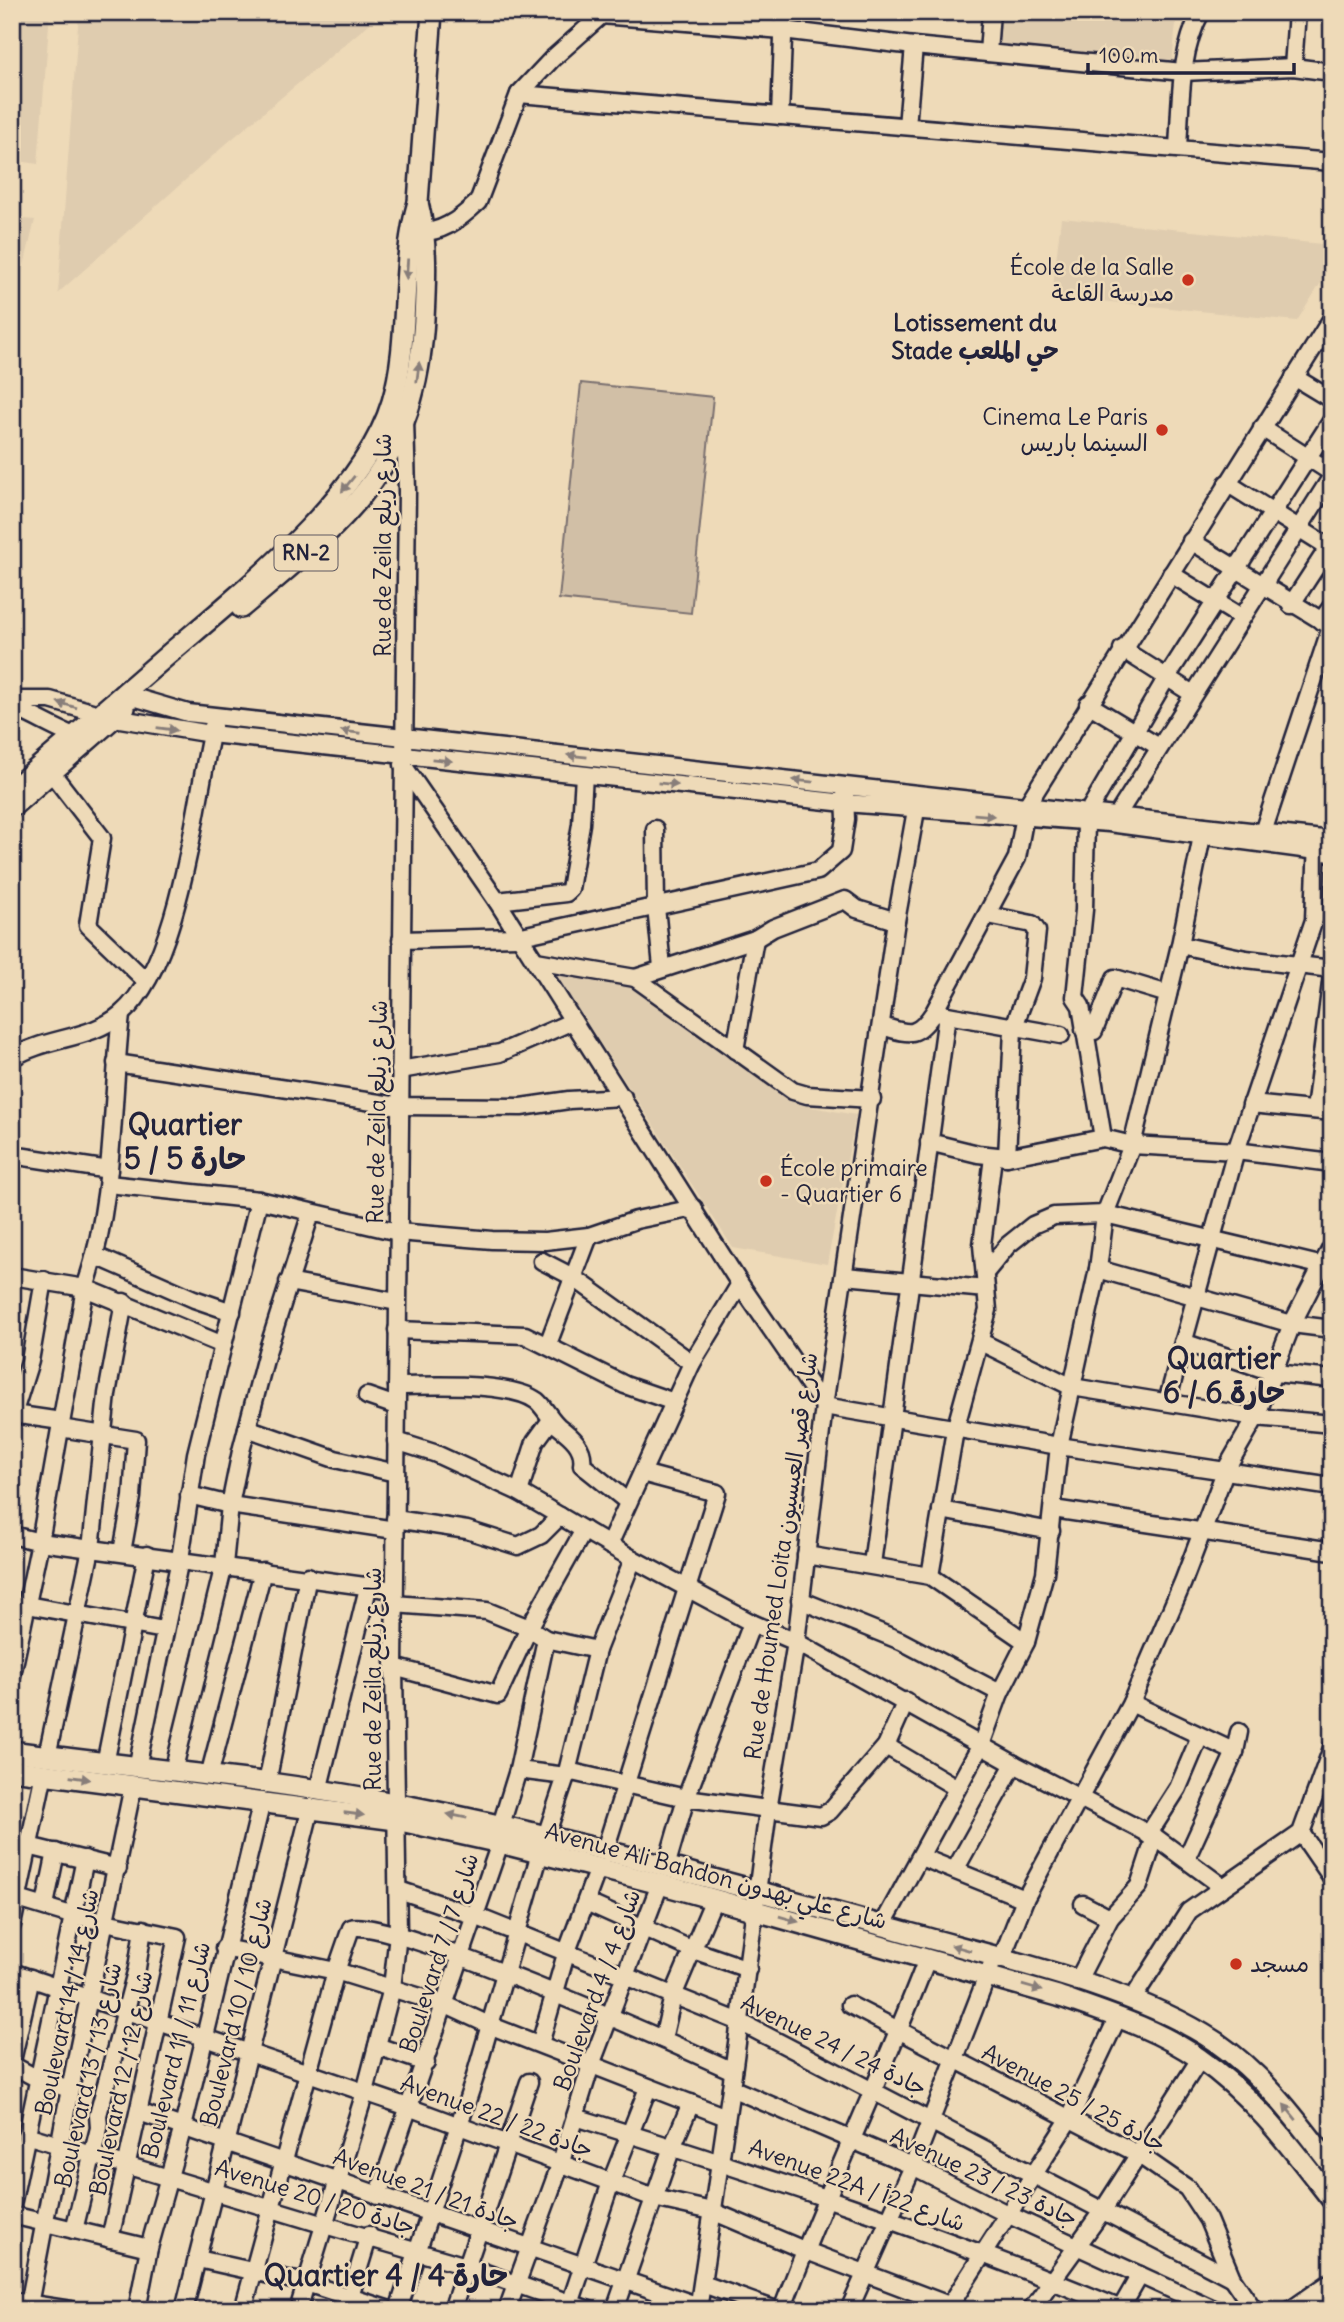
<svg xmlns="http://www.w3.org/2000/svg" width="1344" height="2322" viewBox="0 0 1344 2322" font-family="Delius,'Playpen Sans Arabic',sans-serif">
<rect width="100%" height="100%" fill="#eedab8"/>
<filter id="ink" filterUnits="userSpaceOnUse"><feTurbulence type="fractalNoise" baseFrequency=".0143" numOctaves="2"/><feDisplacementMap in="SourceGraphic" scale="14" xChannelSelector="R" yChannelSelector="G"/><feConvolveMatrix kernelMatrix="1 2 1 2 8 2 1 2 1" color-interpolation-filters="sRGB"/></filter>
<g filter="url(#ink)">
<g fill="#dfccaf">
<path d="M12,12H50L38,164L12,160Z"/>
<path d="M79,12H376L375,19L226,144L58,293Z"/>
<path d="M994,12H1177L1172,65L992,48Z"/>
<path d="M12,218L35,220L23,270L12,291Z"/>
<path d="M1061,218L1332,245V265L1297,321L1052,296Z"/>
<path d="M555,973L627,982L801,1105L856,1115L827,1264L733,1248Z"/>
</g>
<path fill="#d1bfa6" stroke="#7a7070" stroke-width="2" d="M581,383L713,397L691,613L559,599Z"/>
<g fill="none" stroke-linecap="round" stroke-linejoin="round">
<g stroke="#22223b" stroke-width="21">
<g id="minor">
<path d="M601,15L783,30L914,46L1183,72L1293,67L1332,72"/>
<path d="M988,53L991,12"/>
<path d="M1293,67L1297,12"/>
<path d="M519,94L1332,162"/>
<path d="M780,116L784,12"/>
<path d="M907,126L914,46"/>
<path d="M1178,147C1181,102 1179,53 1201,12"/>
<path d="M413,232C440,235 459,220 478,202L519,94L552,59L605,12"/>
<path d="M1294,377L1332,400"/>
<path d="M1262,428L1332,473"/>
<path d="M1227,483L1332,549"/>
<path d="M1191,541L1332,627"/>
<path d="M1171,574L1241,617"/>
<path d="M1291,605L1332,542"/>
<path d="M1321,621L1332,606"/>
<path d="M1122,649L1193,694"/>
<path d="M12,700H50L99,714L97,724"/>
<path d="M1088,704L1159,747"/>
<path d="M12,707C30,713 70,738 81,737"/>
<path d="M44,763L102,838L88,925L146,981"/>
<path d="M403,765L497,901L740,1284L824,1406L1059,1446L1332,1487"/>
<path d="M1088,812L1167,677L1332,420"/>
<path d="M1114,820L1332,476"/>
<path d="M1086,822L1084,910L1075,997L1081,1006L1103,1138"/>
<path d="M655,829L656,907L662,967"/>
<path d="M1263,832L1331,627"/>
<path d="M1332,840L188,713L137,698L111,705L114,718L211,734L845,803L1109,823L1332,853"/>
<path d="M497,901L566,893L570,889L581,824L584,775"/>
<path d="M988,915L1032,924L1037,931L1032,978L1013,1029L1007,1157"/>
<path d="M401,940L517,937L818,871L841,851L846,819L845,795"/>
<path d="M1180,945L1246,959L1332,969"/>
<path d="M536,961L635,978L793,1091L807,1095L872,1099"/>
<path d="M635,978L755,939L773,928L845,900L857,909L896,921"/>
<path d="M936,1013L1061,1035"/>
<path d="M882,1026C909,1034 916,1039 934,1012L1017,858L1027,805L1332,318"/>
<path d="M1084,1030L1094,1031L1115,978L1168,994"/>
<path d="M735,1050L755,939"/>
<path d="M12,1058C45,1037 91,1040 121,1014C181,964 195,800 213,726"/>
<path d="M116,1063L399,1106L521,1107L569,1100L623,1097"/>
<path d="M400,1070L500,1053L573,1021"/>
<path d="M1251,1104L1332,1112"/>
<path d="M1315,1110L1332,975"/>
<path d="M929,1142L978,1154L1007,1157L1103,1138L1132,1145L1236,1151L1332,1163"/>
<path d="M12,1155L109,1170"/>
<path d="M108,1184L259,1200L398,1232L492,1240L545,1241L589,1236L636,1220L694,1208"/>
<path d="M96,1256L194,1299L232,1312"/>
<path d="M542,1261L573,1277L692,1363"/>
<path d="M1098,1269L1292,1324L1332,1329"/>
<path d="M985,1273L1008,1245L1033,1225L1054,1216L1105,1214L1332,1268"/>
<path d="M12,1276L85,1288L223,1345"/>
<path d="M845,1276L986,1289"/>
<path d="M288,1282L397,1302"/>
<path d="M397,1330L525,1335L625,1385L674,1402"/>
<path d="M981,1342L1072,1387L1256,1417L1332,1424"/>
<path d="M1183,1342L1275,1373L1332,1379"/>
<path d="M548,1344L589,1236"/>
<path d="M397,1386C430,1386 510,1381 537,1401C545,1408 550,1419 558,1426C571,1436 585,1447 582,1465L628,1502"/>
<path d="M367,1396L396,1406"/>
<path d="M1167,1402L1236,1151L1314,920L1317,840"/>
<path d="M13,1414L61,1421"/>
<path d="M12,1418L30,1361L44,1280"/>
<path d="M60,1428L136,1440L132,1497L122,1552"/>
<path d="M247,1428L335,1459L396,1473"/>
<path d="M396,1441L434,1453L519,1492L633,1559L752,1623L796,1642L1014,1764L1155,1837L1223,1887"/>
<path d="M519,1492L535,1442L551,1420"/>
<path d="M189,1495L230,1505L395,1530"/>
<path d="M1053,1509L1332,1551"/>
<path d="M941,1510L1051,1531"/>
<path d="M395,1519L467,1530L518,1546L541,1535L560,1516"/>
<path d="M12,1535L40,1542L394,1590"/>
<path d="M609,1545L692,1363L740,1284"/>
<path d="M806,1555L930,1576L1026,1642"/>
<path d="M872,1564L947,1015"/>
<path d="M930,1576L955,1430L988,1310L982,1245L993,1157"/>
<path d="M800,1600L901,1641L1000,1693"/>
<path d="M27,1605L164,1630"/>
<path d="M546,1639L597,1650"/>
<path d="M394,1667L498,1695L529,1628L487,1611L394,1604"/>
<path d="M12,1675L40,1542L85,1288C115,1201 111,1106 121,1015"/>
<path d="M1131,1703L1235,1752"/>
<path d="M886,1746L957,1788"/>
<path d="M47,1756L91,1549L107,1394L124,1302"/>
<path d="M105,1764L147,1555"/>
<path d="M137,1768L180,1559L196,1454L259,1200"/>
<path d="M518,1770L566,1776L572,1772L686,1798L821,1816L830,1811L886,1746L906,1701"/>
<path d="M173,1772L224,1565L230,1505L241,1451L267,1352L311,1213"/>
<path d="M209,1776L263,1571"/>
<path d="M267,1783L308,1576"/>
<path d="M318,1791L369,1584"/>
<path d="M501,1825L518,1770L546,1639L529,1628L584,1530"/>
<path d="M1301,1833L1332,1878"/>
<path d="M1148,1835L1178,1788L1200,1736"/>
<path d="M546,1836L566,1776L597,1650L633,1559"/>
<path d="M12,1842L118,1868"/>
<path d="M605,1850L717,1493L642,1473"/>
<path d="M921,1857L1025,1899"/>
<path d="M1187,1857L1235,1752L1239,1732"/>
<path d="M666,1867L686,1798L752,1623"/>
<path d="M955,1870L1014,1764"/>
<path d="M399,1890L475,1916L740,2022L1232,2278"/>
<path d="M18,1899L71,1915L177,1937L110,2239"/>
<path d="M586,1902L693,1950L748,1969"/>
<path d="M1083,1904L1110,1918"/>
<path d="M45,1905L56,1852"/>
<path d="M12,1925L44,1773"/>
<path d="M882,1926L981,1745L1000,1693L1026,1642L1045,1573L1059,1446L1098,1269L1105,1214L1132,1145L1180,945L1204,826"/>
<path d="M224,1948L336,1971L446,2005L489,2025L726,2117"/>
<path d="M1001,1960L1025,1899L1131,1703L1183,1582L1226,1469L1256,1417L1292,1324L1332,1246"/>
<path d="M12,1972L411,2108L654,2198L712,2211L804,2250L962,2310"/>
<path d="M1077,1982L1110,1918L1139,1886L1155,1837"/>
<path d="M1132,2000L1189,1911L1301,1833L1332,1748"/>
<path d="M850,2005L1138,2154L1187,2188L1208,2220L1232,2278L1254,2310"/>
<path d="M663,2039L673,1996L714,1899"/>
<path d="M540,2044L566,1954L598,1868"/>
<path d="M377,2046L426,2063"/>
<path d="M12,2061L31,1978"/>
<path d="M12,2065L38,2079L70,2089"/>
<path d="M731,2088L913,2166L1009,2215L1216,2310"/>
<path d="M139,2112L699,2306"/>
<path d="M575,2117C759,2174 942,2234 1121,2309"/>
<path d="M26,2135L325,2225L466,2266L589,2310"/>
<path d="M378,2196L500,1843"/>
<path d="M12,2205L85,1859"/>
<path d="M12,2215L149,2248"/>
<path d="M74,2230L99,2128L98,2115L137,1968L143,1929"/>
<path d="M198,2259L306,2283L390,2310"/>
<path d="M703,2284L776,2310"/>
<path d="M12,2301L71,2310"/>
<path d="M28,2310L70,2089L133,1786"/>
<path d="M137,2310L149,2248L183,2127L262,1801"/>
<path d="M184,2310L311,1807"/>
<path d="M243,2310L336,1971L351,1928C386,1915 683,2048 733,2071"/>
<path d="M298,2310L365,2092L392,1988L398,1934L394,1667L407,491L405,419"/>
<path d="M346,2310L369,2235"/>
<path d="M398,2310L474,2080L540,1853"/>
<path d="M452,2310L529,2082"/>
<path d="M507,2310L560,2165L591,2065L660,1884"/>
<path d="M568,2310L611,2182L648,2088"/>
<path d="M615,2310L671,2150L691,2103"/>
<path d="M698,2310L731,2088L768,1810L796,1642L824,1406L896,921L918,799"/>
<path d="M782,2310C826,2191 882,2077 927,1959"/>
<path d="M849,2310L913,2166L991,1966"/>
<path d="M947,2310L1070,2118L1118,2017"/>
<path d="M1031,2310L1103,2210L1200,2059"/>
<path d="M1120,2310L1140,2275"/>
</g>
</g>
<g stroke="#22223b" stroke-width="24">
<g id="major">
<path d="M241,608C348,518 415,469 424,319C426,280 428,241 418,203"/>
<path d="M12,790C64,745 117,699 169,654C243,591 364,496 392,402C411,337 399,267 418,202L432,12"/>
<path d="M12,807L125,708"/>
<path d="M12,1751C141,1769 272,1779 399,1804C569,1837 736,1885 902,1931C998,1958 1134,1987 1216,2042C1264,2075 1297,2120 1332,2166"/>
<path d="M12,1770L396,1820L500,1843L660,1884L1058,1996C1106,2013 1158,2029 1200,2059C1253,2095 1293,2150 1332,2200"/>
<path d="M1293,2310L1332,2283"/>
<path d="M1329,2310L1332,2308"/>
</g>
</g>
<use href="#minor" stroke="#eedab8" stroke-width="16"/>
<use href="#major" stroke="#eedab8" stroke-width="19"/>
</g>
<defs><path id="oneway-solid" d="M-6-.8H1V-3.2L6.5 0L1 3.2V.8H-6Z" transform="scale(1.75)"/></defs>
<g fill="#887e7a">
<use href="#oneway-solid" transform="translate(407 269) rotate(94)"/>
<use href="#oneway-solid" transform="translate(418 372) rotate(-83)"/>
<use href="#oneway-solid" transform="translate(348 484) rotate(129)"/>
<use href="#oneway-solid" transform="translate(67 705) rotate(-164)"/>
<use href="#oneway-solid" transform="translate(167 729) rotate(8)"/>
<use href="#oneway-solid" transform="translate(351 732) rotate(-173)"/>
<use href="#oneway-solid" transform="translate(577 756) rotate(-174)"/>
<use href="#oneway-solid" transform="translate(442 760) rotate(6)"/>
<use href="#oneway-solid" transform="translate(803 781) rotate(-174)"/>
<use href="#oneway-solid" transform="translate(668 784) rotate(6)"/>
<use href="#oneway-solid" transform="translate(984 815) rotate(5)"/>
<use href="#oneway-solid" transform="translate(80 1778) rotate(8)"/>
<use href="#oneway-solid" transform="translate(354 1814) rotate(8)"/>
<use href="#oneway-solid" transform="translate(457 1816) rotate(-168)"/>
<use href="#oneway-solid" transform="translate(789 1919) rotate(16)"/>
<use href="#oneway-solid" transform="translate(961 1948) rotate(-164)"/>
<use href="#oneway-solid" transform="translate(1032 1988) rotate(16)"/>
<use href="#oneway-solid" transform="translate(1290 2112) rotate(-129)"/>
</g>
</g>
<g fill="#c8321e" stroke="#eedab8" stroke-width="2.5">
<circle cx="1188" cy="280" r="7"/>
<circle cx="1162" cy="430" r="7"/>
<circle cx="766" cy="1181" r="7"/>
<circle cx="1236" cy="1964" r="7"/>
</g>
<g text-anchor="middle" stroke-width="5" stroke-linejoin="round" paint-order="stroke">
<rect fill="#eedab8" stroke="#5f5960" stroke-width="2" x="274.5" y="535.5" width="63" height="35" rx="5"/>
<g font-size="21" font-weight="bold" fill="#22223b">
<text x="306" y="560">RN-2</text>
</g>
<g font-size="23" fill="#22223b" stroke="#eedab8" text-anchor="end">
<text x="1174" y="275">École de la Salle<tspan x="1174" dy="26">مدرسة القاعة</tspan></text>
<text x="1148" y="425">Cinema Le Paris<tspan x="1148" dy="26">السينما باريس</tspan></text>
<text x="780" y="1176" text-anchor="start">École primaire<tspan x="780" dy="26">- Quartier 6</tspan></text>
<text x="1250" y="1972" text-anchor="start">مسجد</text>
</g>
<g font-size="23" fill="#22223b" stroke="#eedab8">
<text transform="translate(383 545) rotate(-90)" y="8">Rue de Zeila شارع زيلع</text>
<text transform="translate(377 1112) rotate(-89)" y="8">Rue de Zeila شارع زيلع</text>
<text transform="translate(781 1556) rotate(-82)" y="8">Rue de Houmed Loita شارع قصر العيسيون</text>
<text transform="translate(373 1679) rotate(-90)" y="8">Rue de Zeila شارع زيلع</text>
<text transform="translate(716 1876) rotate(15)" y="8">Avenue Ali Bahdon شارع علي بهدون</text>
<text transform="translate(439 1953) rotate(-72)" y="8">Boulevard 7 / شارع 7</text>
<text transform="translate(597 1990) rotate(-70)" y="8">Boulevard 4 / شارع 4</text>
<text transform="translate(67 2002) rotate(-78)" y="8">Boulevard 14 / شارع 14</text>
<text transform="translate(236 2012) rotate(-76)" y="8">Boulevard 10 / شارع 10</text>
<text transform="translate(834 2045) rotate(26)" y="8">Avenue 24 / جادة 24</text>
<text transform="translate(176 2050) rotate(-76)" y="8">Boulevard 11 / شارع 11</text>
<text transform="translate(88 2075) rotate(-77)" y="8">Boulevard 13 / شارع 13</text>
<text transform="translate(121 2083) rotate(-78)" y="8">Boulevard 12 / شارع 12</text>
<text transform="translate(1074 2098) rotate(28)" y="8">Avenue 25 / جادة 25</text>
<text transform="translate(497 2116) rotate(20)" y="8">Avenue 22 / جادة 22</text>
<text transform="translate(984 2177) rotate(25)" y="8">Avenue 23 / جادة 23</text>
<text transform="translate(857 2185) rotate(20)" y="8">Avenue 22A / شارع 22أ</text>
<text transform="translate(426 2189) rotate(20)" y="8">Avenue 21 / جادة 21</text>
<text transform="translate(315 2197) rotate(17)" y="8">Avenue 20 / جادة 20</text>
</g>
<g font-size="24" font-weight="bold" fill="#22223b" stroke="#eedab8">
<text x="975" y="331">Lotissement du<tspan x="975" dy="28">Stade حي الملعب</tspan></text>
</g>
<g font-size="30" font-weight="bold" fill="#22223b" stroke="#eedab8">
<text x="185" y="1135">Quartier<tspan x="185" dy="34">5 / حارة 5</tspan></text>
<text x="1224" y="1369">Quartier<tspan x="1224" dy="34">6 / حارة 6</tspan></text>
<text x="386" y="2286">Quartier 4 / حارة 4</text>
</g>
</g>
<rect width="1344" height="2322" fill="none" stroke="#eedab8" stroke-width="42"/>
<rect x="21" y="21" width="1302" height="2280" fill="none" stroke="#22223b" stroke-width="2.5" filter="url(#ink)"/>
<path d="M1088 63v10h206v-10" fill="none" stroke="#22223b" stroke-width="3.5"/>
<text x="1099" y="63" font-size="21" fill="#22223b" stroke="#eedab8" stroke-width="5" paint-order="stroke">100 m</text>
</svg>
